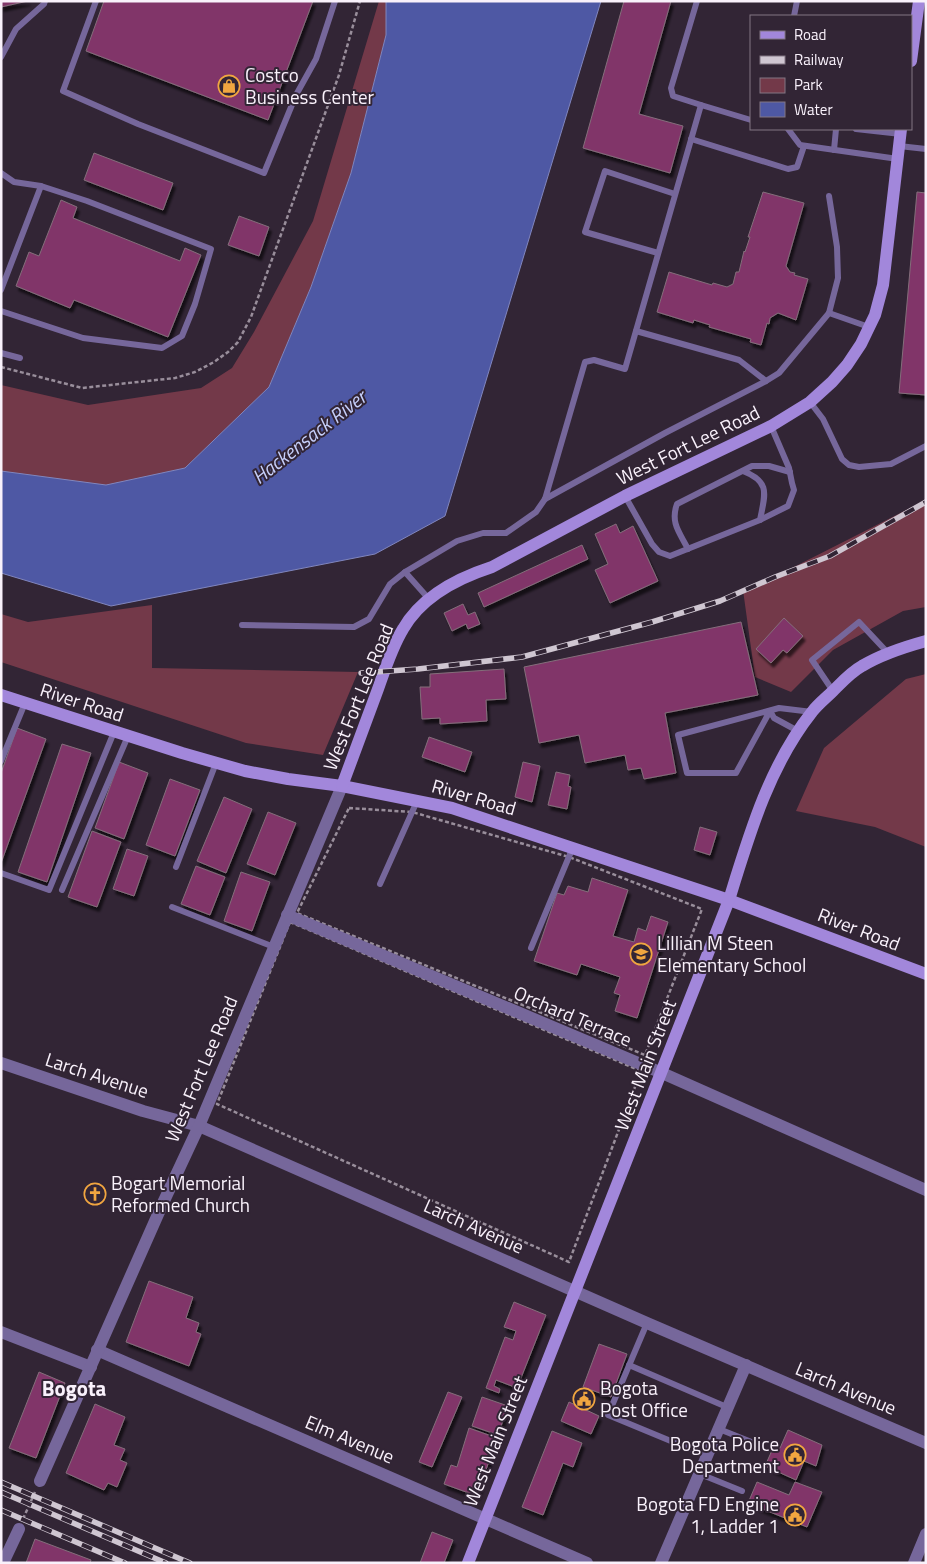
<svg xmlns="http://www.w3.org/2000/svg" width="927" height="1564" viewBox="0 0 927 1564" font-family="'Titillium Web',sans-serif">
<defs>
<filter id="shadow"><feDropShadow dx="2.5" dy="4.5" stdDeviation="1" flood-color="#0009"/></filter>
</defs>
<rect width="100%" height="100%" fill="#322535"/>
<g fill="#733949">
<path d="M379,1H386V35L351,173L311,287L269,387L185,468L106,486L1,471V385L88,405L201,388L232,368L254,332L313,221Z"/>
<path d="M926,500V607L903,611L833,650L791,692L755,677L743,590L790,569Z"/>
<path d="M152,605V668L358,672L323,755L246,743L1,662V614L28,622Z"/>
<path d="M926,674V847L875,827L796,811L824,748L906,679Z"/>
</g>
<path fill="#4e58a4" stroke="#8186be" d="M386,1H601L445,516L375,554L111,606L1,573V471L106,485L185,468L269,387L311,287L351,173L386,35Z"/>
<g fill="#813669" stroke="#846e7b" filter="url(#shadow)">
<path d="M1,1H28L1,7Z"/>
<path d="M104,1H313L268,120L86,51Z"/>
<path d="M624,1H671L639,114L683,126L670,173L583,148Z"/>
<path d="M94,153L173,183L163,210L84,180Z"/>
<path d="M763,192L804,203L786,266L790,272L795,273L794,275L808,279L796,320L778,313L770,318L769,324L767,323L761,345L750,342L751,339L709,327L710,325L694,320L693,323L657,312L669,272L712,285L713,283L727,287L733,284L736,272H739L744,251L745,252L750,237H748Z"/>
<path d="M917,192L926,193V395L899,393Z"/>
<path d="M61,200L77,207L73,218L180,261L185,248L201,255L168,337L74,300L70,308L16,286L29,252L39,256Z"/>
<path d="M239,216L269,227L259,256L228,245Z"/>
<path d="M616,524L620,533L633,526L658,581L610,603L595,570L608,564L595,534Z"/>
<path d="M582,545L588,559L484,607L478,593Z"/>
<path d="M463,604L468,615L475,612L480,624L468,629L466,624L452,631L444,613Z"/>
<path d="M784,618L803,636L787,653L783,650L771,663L756,649Z"/>
<path d="M741,622L758,695L665,713L676,773L644,779L641,768L628,770L625,755L585,763L579,735L539,743L524,667Z"/>
<path d="M504,669L506,699L486,700L487,721L440,724V718L422,719L420,687H430V674Z"/>
<path d="M17,728L46,739L1,863V773Z"/>
<path d="M429,737L472,752L465,772L422,757Z"/>
<path d="M62,744L91,753L47,882L18,872Z"/>
<path d="M119,762L148,773L124,839L95,828Z"/>
<path d="M523,762L540,766L532,802L515,797Z"/>
<path d="M556,772L570,775L568,786L571,787L567,809L548,805Z"/>
<path d="M170,779L200,790L175,856L146,845Z"/>
<path d="M224,797L252,809L226,873L197,861Z"/>
<path d="M268,812L296,823L275,875L247,864Z"/>
<path d="M700,827L717,832L710,855L694,850Z"/>
<path d="M92,831L121,842L97,907L68,897Z"/>
<path d="M127,849L148,856L134,896L113,889Z"/>
<path d="M196,866L225,877L210,915L181,904Z"/>
<path d="M241,872L270,882L252,931L224,921Z"/>
<path d="M592,878L628,890L613,936L634,942L638,928L646,931L651,916L668,922L637,1018L615,1011L620,995L614,993L620,977L581,964L577,975L534,961L557,893L564,895L568,886L588,892Z"/>
<path d="M149,1281L193,1297L186,1318L199,1323L196,1332L201,1334L189,1366L126,1342Z"/>
<path d="M514,1302L546,1315L517,1388L496,1380L494,1386L500,1389L499,1393L486,1388L505,1337L513,1340L516,1331L504,1327Z"/>
<path d="M599,1344L627,1354L611,1397L583,1387Z"/>
<path d="M39,1372L65,1383L36,1458L9,1448Z"/>
<path d="M448,1392L462,1397L432,1467L419,1462Z"/>
<path d="M482,1397L508,1406L498,1435L472,1426Z"/>
<path d="M569,1402L599,1416L591,1434L561,1421Z"/>
<path d="M95,1404L125,1417L114,1445L125,1449L120,1460L127,1463L117,1487L108,1483L104,1490L66,1473Z"/>
<path d="M469,1428L497,1438L477,1496L444,1484L451,1465L457,1467Z"/>
<path d="M788,1430L822,1445L816,1466L804,1461L796,1480L765,1466L774,1446L780,1448Z"/>
<path d="M552,1431L582,1443L573,1467L563,1463L543,1515L522,1507Z"/>
<path d="M757,1482L789,1495L795,1482L822,1492L807,1527L748,1503Z"/>
<path d="M432,1532L453,1540L444,1563H420Z"/>
<path d="M35,1539L91,1560L90,1563H26Z"/>
</g>
<g fill="none" stroke-linecap="round" stroke-linejoin="round">
<g stroke="#998e9b" stroke-width="2.5" stroke-dasharray="4 2.5" stroke-linecap="butt">
<path d="M1,367L82,388L175,378L195,372L214,362L228,352L238,342L251,317L339,75L360,1"/>
<path d="M349,808L412,812L569,857L702,909L645,1055L297,913Z"/>
<path d="M290,922L641,1071L569,1262L217,1104Z"/>
<path d="M23,1519L35,1492"/>
</g>
<g stroke="#76679b" stroke-width="6">
<path d="M96,1L63,91L138,124L264,173L296,95L316,59L335,1"/>
<path d="M697,1L671,88L673,96L701,105"/>
<path d="M794,16L797,1"/>
<path d="M1,57L16,29L44,4L45,1"/>
<path d="M788,129L800,145L898,159"/>
<path d="M856,129L901,134"/>
<path d="M691,139L788,169L797,167L804,146"/>
<path d="M899,146L926,149"/>
<path d="M834,150L836,129"/>
<path d="M1,173L14,182L41,186L87,201L211,249L195,304L182,336L162,348L83,338L1,311"/>
<path d="M658,253L585,232L605,171L675,194"/>
<path d="M1,290L41,186"/>
<path d="M829,313L838,278L837,247L829,196"/>
<path d="M636,331L739,360L766,381"/>
<path d="M1,353L20,358"/>
<path d="M810,402L823,419L842,459L849,465L859,467L891,464L926,446"/>
<path d="M743,471C771,482 765,494 760,520"/>
<path d="M625,496L652,544L659,552L670,556L760,520L788,506L794,490L792,483L789,468L771,426"/>
<path d="M545,499L665,433L766,381L779,373L829,313L869,327"/>
<path d="M688,549C680,533 670,523 677,504L752,466H769L790,472"/>
<path d="M405,572L457,541L483,533H506L536,512L545,499L585,362L594,360L625,369L701,105L751,120"/>
<path d="M242,625L354,627L369,619L390,584L405,572L429,599"/>
<path d="M833,691L812,660L859,622L888,653"/>
<path d="M770,711L736,773H687L678,735L779,708L812,712"/>
<path d="M770,711L774,718L798,731"/>
<path d="M1,761L25,703"/>
<path d="M176,867L216,763"/>
<path d="M1,873L49,890L114,732"/>
<path d="M380,884L417,801"/>
<path d="M62,890L128,736"/>
<path d="M172,907L274,947"/>
<path d="M531,948L573,847"/>
<path d="M647,1323L608,1415L707,1456"/>
<path d="M629,1365L729,1408"/>
<path d="M719,1429L759,1445"/>
<path d="M700,1474L742,1491"/>
</g>
<g stroke="#76679b" stroke-width="12">
<path d="M287,915L662,1073L926,1190"/>
<path d="M1,1063L143,1111L199,1126L647,1323L926,1443"/>
<path d="M1,1332L91,1367"/>
<path d="M97,1350L587,1563"/>
<path d="M40,1481L163,1203L199,1126L342,786"/>
<path d="M3,1563L19,1529"/>
<path d="M661,1563L746,1365"/>
<path d="M914,1563L926,1534"/>
</g>
<g stroke="#a287db" stroke-width="12">
<path d="M911,61L919,1"/>
<path d="M1,695L182,753L245,771L288,779L342,786L452,808L729,900L926,974"/>
<path d="M342,786C354,753 366,721 378,689C385,669 392,647 403,629C422,596 458,578 492,567L625,496L771,426L810,402L832,382L847,365L861,344L875,315L883,285L901,129"/>
<path d="M468,1563L729,900C749,835 769,766 812,712C818,704 826,698 833,691C842,682 851,672 862,666C882,654 904,647 926,641"/>
</g>
<g stroke="#cfc6d1" stroke-width="5.5">
<g id="rail">
<path d="M361,673L418,669L522,657L652,622L720,601L775,577L830,556L926,502"/>
<path d="M1,1482L190,1563"/>
<path d="M1,1492L166,1563"/>
<path d="M1,1510L125,1563"/>
</g>
</g>
<use href="#rail" stroke="#322535" stroke-width="4" stroke-dasharray="11" stroke-linecap="butt"/>
</g>
<defs>
<g id="shop-ring" transform="scale(1.125)"><circle r="9.5" fill="#322535" stroke="#f1a640" stroke-width="1.5"/><path d="M-5-2.5h2.3a2.7 3.5 0 0 1 5.4 0H5L5.5 6h-11ZM-1.5-2.5h3a1.5 2.3 0 0 0-3 0Z" fill="#f1a640"/></g>
<g id="school-ring" transform="scale(1.125)"><circle r="9.5" fill="#322535" stroke="#f1a640" stroke-width="1.5"/><path d="M0-5L7-2L0 1L-7-2ZM-4 1L0 2.5L4 1V4Q0 6-4 4Z" fill="#f1a640"/></g>
<g id="church-ring" transform="scale(1.125)"><circle r="9.5" fill="#322535" stroke="#f1a640" stroke-width="1.5"/><path d="M-1.2-6h2.4v3.5h3.3v2.4h-3.3V6h-2.4V-.1h-3.3v-2.4h3.3Z" fill="#f1a640"/></g>
<g id="civic-ring" transform="scale(1.125)"><circle r="9.5" fill="#322535" stroke="#f1a640" stroke-width="1.5"/><path d="M-.6-6.5H3V-4.5H.6V-3L4-1V1h2V6H-6V1h2V-1L-.6-3ZM-1.2 2.5V6h2.4V2.5Z" fill="#f1a640"/></g>
</defs>
<g fill-rule="evenodd">
<use href="#shop-ring" x="229" y="86"/>
<use href="#school-ring" x="641" y="954"/>
<use href="#church-ring" x="95" y="1194"/>
<use href="#civic-ring" x="584" y="1399"/>
<use href="#civic-ring" x="795" y="1455"/>
<use href="#civic-ring" x="795" y="1515"/>
</g>
<g text-anchor="middle" stroke-width="4" stroke-linejoin="round" paint-order="stroke">
<g font-size="19" fill="#f9f1fb" stroke="#322535" text-anchor="start">
<text x="245" y="82">Costco<tspan x="245" dy="22">Business Center</tspan></text>
<text x="657" y="950">Lillian M Steen<tspan x="657" dy="22">Elementary School</tspan></text>
<text x="111" y="1190">Bogart Memorial<tspan x="111" dy="22">Reformed Church</tspan></text>
<text x="600" y="1395">Bogota<tspan x="600" dy="22">Post Office</tspan></text>
<text x="779" y="1451" text-anchor="end">Bogota Police<tspan x="779" dy="22">Department</tspan></text>
<text x="779" y="1511" text-anchor="end">Bogota FD Engine<tspan x="779" dy="22">1, Ladder 1</tspan></text>
</g>
<g font-size="19" fill="#f9f1fb" stroke="#322535">
<text transform="translate(688 445) rotate(-26)" y="7">West Fort Lee Road</text>
<text transform="translate(358 697) rotate(-68)" y="7">West Fort Lee Road</text>
<text transform="translate(82 702) rotate(18)" y="7">River Road</text>
<text transform="translate(474 797) rotate(16)" y="7">River Road</text>
<text transform="translate(859 929) rotate(21)" y="7">River Road</text>
<text transform="translate(573 1016) rotate(23)" y="7">Orchard Terrace</text>
<text transform="translate(645 1065) rotate(-69)" y="7">West Main Street</text>
<text transform="translate(201 1069) rotate(-67)" y="7">West Fort Lee Road</text>
<text transform="translate(97 1075) rotate(18)" y="7">Larch Avenue</text>
<text transform="translate(474 1226) rotate(24)" y="7">Larch Avenue</text>
<text transform="translate(846 1388) rotate(23)" y="7">Larch Avenue</text>
<text transform="translate(350 1439) rotate(23)" y="7">Elm Avenue</text>
<text transform="translate(495 1441) rotate(-68)" y="7">West Main Street</text>
</g>
<g font-size="20" font-style="italic" fill="#c6cffa" stroke="#322535">
<text transform="translate(309 437) rotate(-38)" y="7">Hackensack River</text>
</g>
<g font-size="21" font-weight="bold" fill="#f9f1fb" stroke="#322535">
<text x="74" y="1396">Bogota</text>
</g>
</g>
<rect width="927" height="1564" fill="none" stroke="#f9f1fb" stroke-width="5"/>
<rect x="750" y="15" width="162" height="115" fill="#322535" stroke="#827784"/>
<rect x="760" y="31" width="25" height="8" fill="#a287db" stroke="#827784"/>
<text x="794" y="40" font-size="15" fill="#f9f1fb">Road</text>
<rect x="760" y="56" width="25" height="8" fill="#cfc6d1" stroke="#827784"/>
<text x="794" y="65" font-size="15" fill="#f9f1fb">Railway</text>
<rect x="760" y="78" width="25" height="15" fill="#733949" stroke="#827784"/>
<text x="794" y="90" font-size="15" fill="#f9f1fb">Park</text>
<rect x="760" y="102" width="25" height="15" fill="#4e58a4" stroke="#827784"/>
<text x="794" y="115" font-size="15" fill="#f9f1fb">Water</text>
</svg>
